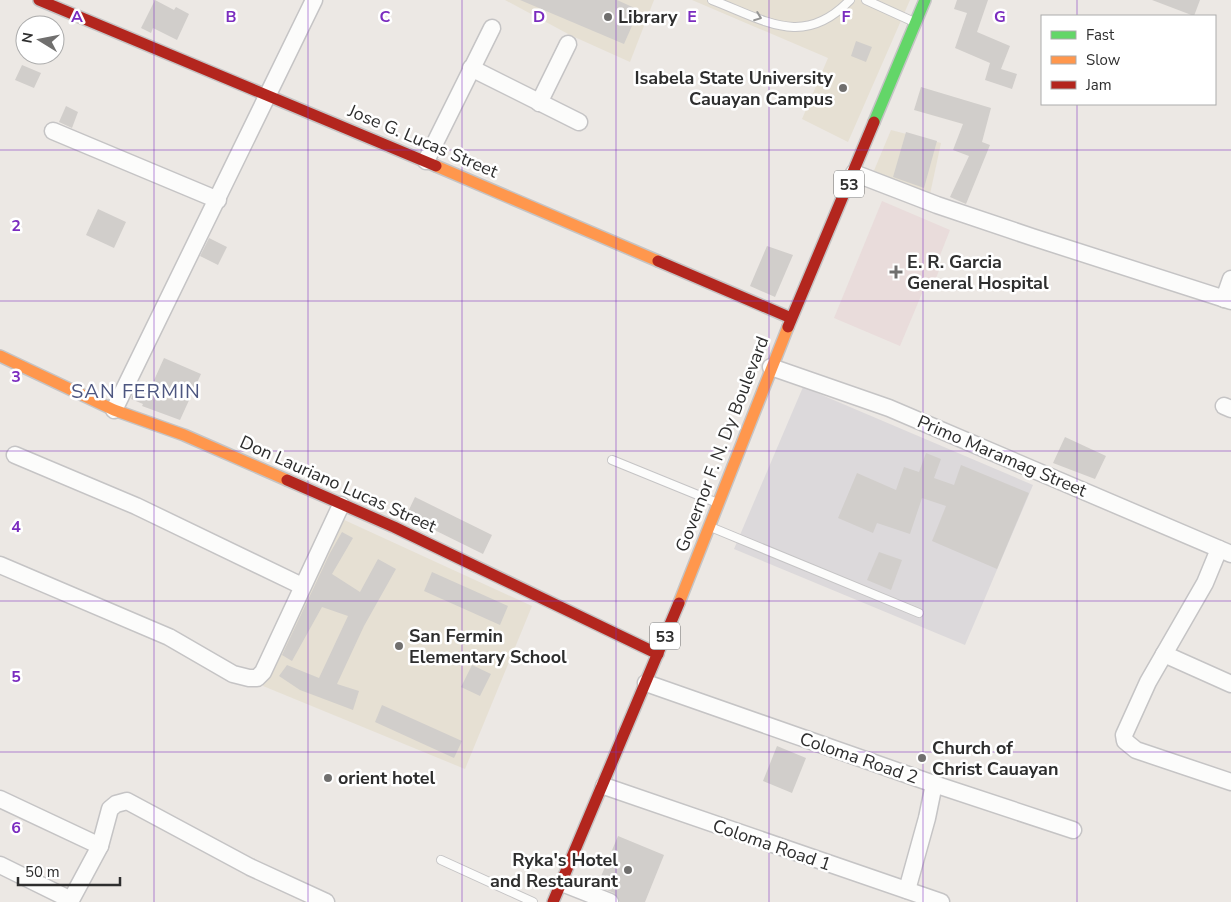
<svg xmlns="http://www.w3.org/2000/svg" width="1231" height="902" viewBox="0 0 1231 902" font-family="'Nunito Sans',sans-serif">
<rect width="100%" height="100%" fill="#ece8e4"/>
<path fill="#dcd9db" d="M803,387L1033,485L965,645L734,549Z"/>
<g fill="#e6e0d3">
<path d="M505,0H654L630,62L570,35Z"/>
<path d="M692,0H910L848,142L802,119L828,58Z"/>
<path d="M891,130L941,143L930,194L873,173Z"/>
<path d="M340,518L532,606L465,769L263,686Z"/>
</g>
<path fill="#e9dcdb" d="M882,201L950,230L937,263L941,265L935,281L928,279L900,346L834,318Z"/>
<g fill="#d1cecb">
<path d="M155,0L174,10L176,7L189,14L177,40L153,28L151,33L141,28Z"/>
<path d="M520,0H617L639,10L624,44Z"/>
<path d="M957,0H988L977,32L1010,46L1001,69L1017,74L1012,89L985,80L990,63L955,48L967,13L954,9Z"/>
<path d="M1152,0H1200L1194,16Z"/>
<path d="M856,41L872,47L866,62L851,56Z"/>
<path d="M22,65L41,73L34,88L15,80Z"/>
<path d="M921,87L991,108L982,142L990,145L966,204L950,197L969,156L953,150L963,124L914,110Z"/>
<path d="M66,106L78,112L72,128L59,122Z"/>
<path d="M906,132L937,141L924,188L893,177Z"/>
<path d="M98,209L126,222L114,248L86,235Z"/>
<path d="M209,238L227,247L218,265L200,256Z"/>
<path d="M767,246L793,255L775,297L750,286Z"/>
<path d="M164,358L201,374L180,420L142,406L143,404L131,399L139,381L151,387Z"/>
<path d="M1065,437L1106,456L1095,479L1053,463Z"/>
<path d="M926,453L941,459L934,478L954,485L961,465L1029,493L997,569L932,541L946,506L922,498L910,534L877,523L873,533L838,518L857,473L896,490L904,467L919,472Z"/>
<path d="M415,497L492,535L483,554L406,516Z"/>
<path d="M342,532L353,538L332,574L360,592L378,559L396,569L364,626L337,684L359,691L353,710L300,690L279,676L287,665L319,678L348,616L322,607L292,661L282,655L330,553Z"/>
<path d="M879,552L902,560L891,590L867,580Z"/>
<path d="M432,572L508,606L500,625L424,591Z"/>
<path d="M472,665L491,674L480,696L461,687Z"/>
<path d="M382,705L462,741L454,758L375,722Z"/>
<path d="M777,746L806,758L792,793L763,781Z"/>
<path d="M618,836L664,855L645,902H620L614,893L597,886Z"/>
</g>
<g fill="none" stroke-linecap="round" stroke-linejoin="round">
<g stroke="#c5c4c5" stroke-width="10">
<g id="lane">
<path d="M712,0C765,20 803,49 850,0"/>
<path d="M866,0L912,21"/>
<path d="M612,460L715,502"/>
<path d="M713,528L919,613"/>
<path d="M441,860L533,902"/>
</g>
</g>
<g stroke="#c5c4c5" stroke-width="19">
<g id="street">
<path d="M471,68L579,122"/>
<path d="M539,103L568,44"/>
<path d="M53,131L218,200"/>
<path d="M426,161L492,28"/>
<path d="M854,173L937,205L1032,237L1231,301"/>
<path d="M1224,299L1231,279"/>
<path d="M771,367L889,408L1231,554"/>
<path d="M1224,406L1231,409"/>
<path d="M114,410L314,0"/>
<path d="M15,455L136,506L302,586"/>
<path d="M1219,549L1205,583L1148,682L1124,735L1125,741L1136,750L1231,782"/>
<path d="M0,565L169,637L233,674L249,678H257L263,672L341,505"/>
<path d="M1164,654L1231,684"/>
<path d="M646,683L934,784L1073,830"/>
<path d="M604,786L941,902"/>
<path d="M0,799L100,846"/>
<path d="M0,865L71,900L100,846L110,809L116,804L127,801L250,867L326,902"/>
<path d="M562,883L610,902"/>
<path d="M907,890L927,818L934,784"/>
</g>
</g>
<g stroke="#c5c4c5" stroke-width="14">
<path id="fast" d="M874,122L925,0"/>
</g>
<g stroke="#c5c4c5" stroke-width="14">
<g id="slow">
<path d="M436,166L658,261"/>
<path d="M0,356L114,410L184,435L287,480"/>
<path d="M679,603L788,327"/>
</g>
</g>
<g stroke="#c5c4c5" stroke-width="14">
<g id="jam">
<path d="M39,0L436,166"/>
<path d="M658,261L791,318"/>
<path d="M788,327L874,122"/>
<path d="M287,480L394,527L658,654"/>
<path d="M553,902L679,603"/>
</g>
</g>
<use href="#lane" stroke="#fcfcfb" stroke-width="8"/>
<use href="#street" stroke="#fcfcfb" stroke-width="16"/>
<use href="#fast" stroke="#63d668" stroke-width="11"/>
<use href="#slow" stroke="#ff974d" stroke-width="11"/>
<use href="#jam" stroke="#b3261e" stroke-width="11"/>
</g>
<defs><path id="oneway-chevron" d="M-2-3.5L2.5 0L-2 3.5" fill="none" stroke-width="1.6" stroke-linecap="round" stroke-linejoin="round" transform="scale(1.25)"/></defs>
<use stroke="#959594" href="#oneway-chevron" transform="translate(758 17) rotate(21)"/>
<path fill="none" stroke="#7b2cbf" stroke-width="1" stroke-opacity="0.55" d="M154,0V902M308,0V902M462,0V902M616,0V902M769,0V902M923,0V902M1077,0V16M1077,104V902M0,150H1231M0,301H1231M0,451H1231M0,601H1231M0,752H1231"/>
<g fill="#706f6e" stroke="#fff" stroke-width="2">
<circle cx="608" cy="17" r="5"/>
<circle cx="843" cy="88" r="5"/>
<path d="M893.5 264.5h5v5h5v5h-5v5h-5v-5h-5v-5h5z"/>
<circle cx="399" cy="646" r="5"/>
<circle cx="922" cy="758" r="5"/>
<circle cx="328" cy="778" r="5"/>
<circle cx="628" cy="870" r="5"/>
</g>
<g text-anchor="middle" stroke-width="5" stroke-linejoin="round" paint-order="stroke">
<g fill="#fff" stroke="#6d6d6d" stroke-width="1">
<rect x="834" y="170.5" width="30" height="27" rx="4"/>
<rect x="650" y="622.5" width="30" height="27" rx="4"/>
</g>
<g font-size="16" font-weight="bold" fill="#2e2e2e">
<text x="849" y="190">53</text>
<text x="665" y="642">53</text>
</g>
<g font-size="18" font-weight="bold" fill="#2e2e2e" stroke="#fff" text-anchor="start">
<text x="618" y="23">Library</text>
<text x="833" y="84" text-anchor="end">Isabela State University<tspan x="833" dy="21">Cauayan Campus</tspan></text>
<text x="907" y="268">E. R. Garcia<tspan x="907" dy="21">General Hospital</tspan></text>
<text x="409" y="642">San Fermin<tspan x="409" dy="21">Elementary School</tspan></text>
<text x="932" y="754">Church of<tspan x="932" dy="21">Christ Cauayan</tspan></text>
<text x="338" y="784">orient hotel</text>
<text x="618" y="866" text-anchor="end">Ryka's Hotel<tspan x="618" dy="21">and Restaurant</tspan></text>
</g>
<g font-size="18" fill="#2e2e2e" stroke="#fff">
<text transform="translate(423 141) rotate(23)" y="6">Jose G. Lucas Street</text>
<text transform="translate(722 444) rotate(-69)" y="6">Governor F. N. Dy Boulevard</text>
<text transform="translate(1002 456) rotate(23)" y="6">Primo Maramag Street</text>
<text transform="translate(338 484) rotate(24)" y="6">Don Lauriano Lucas Street</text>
<text transform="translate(859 758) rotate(19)" y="6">Coloma Road 2</text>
<text transform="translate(772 845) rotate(19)" y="6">Coloma Road 1</text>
</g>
<g font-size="20" letter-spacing="1" fill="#4d5680" stroke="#fff">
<text x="136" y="398">SAN FERMIN</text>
</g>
</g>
<g font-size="16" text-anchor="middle" font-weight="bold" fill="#7b2cbf" stroke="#fff" stroke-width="5" stroke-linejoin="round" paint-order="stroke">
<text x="77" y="22">A</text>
<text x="231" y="22">B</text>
<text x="385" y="22">C</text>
<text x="539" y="22">D</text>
<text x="692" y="22">E</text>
<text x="846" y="22">F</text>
<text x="1000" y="22">G</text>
<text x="16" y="231">2</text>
<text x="16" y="382">3</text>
<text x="16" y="532">4</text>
<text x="16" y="682">5</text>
<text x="16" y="833">6</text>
</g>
<rect x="1041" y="15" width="175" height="90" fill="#ffffff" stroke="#ababab"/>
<rect x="1051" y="31" width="25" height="8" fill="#63d668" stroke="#ababab"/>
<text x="1086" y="40" font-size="15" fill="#2e2e2e">Fast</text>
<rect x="1051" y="56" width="25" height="8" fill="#ff974d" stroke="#ababab"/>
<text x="1086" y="65" font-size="15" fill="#2e2e2e">Slow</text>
<rect x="1051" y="81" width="25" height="8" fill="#b3261e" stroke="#ababab"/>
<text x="1086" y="90" font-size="15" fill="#2e2e2e">Jam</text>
<g transform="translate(40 40) rotate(280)"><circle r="24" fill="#ffffff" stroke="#ababab"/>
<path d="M0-4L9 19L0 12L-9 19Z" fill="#706f6e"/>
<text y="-8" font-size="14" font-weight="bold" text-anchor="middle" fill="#2e2e2e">N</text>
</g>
<path d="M18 877v8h102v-8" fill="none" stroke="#2e2e2e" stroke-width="2.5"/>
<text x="25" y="877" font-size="15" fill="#2e2e2e" stroke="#ffffff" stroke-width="4" paint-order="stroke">50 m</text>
</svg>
